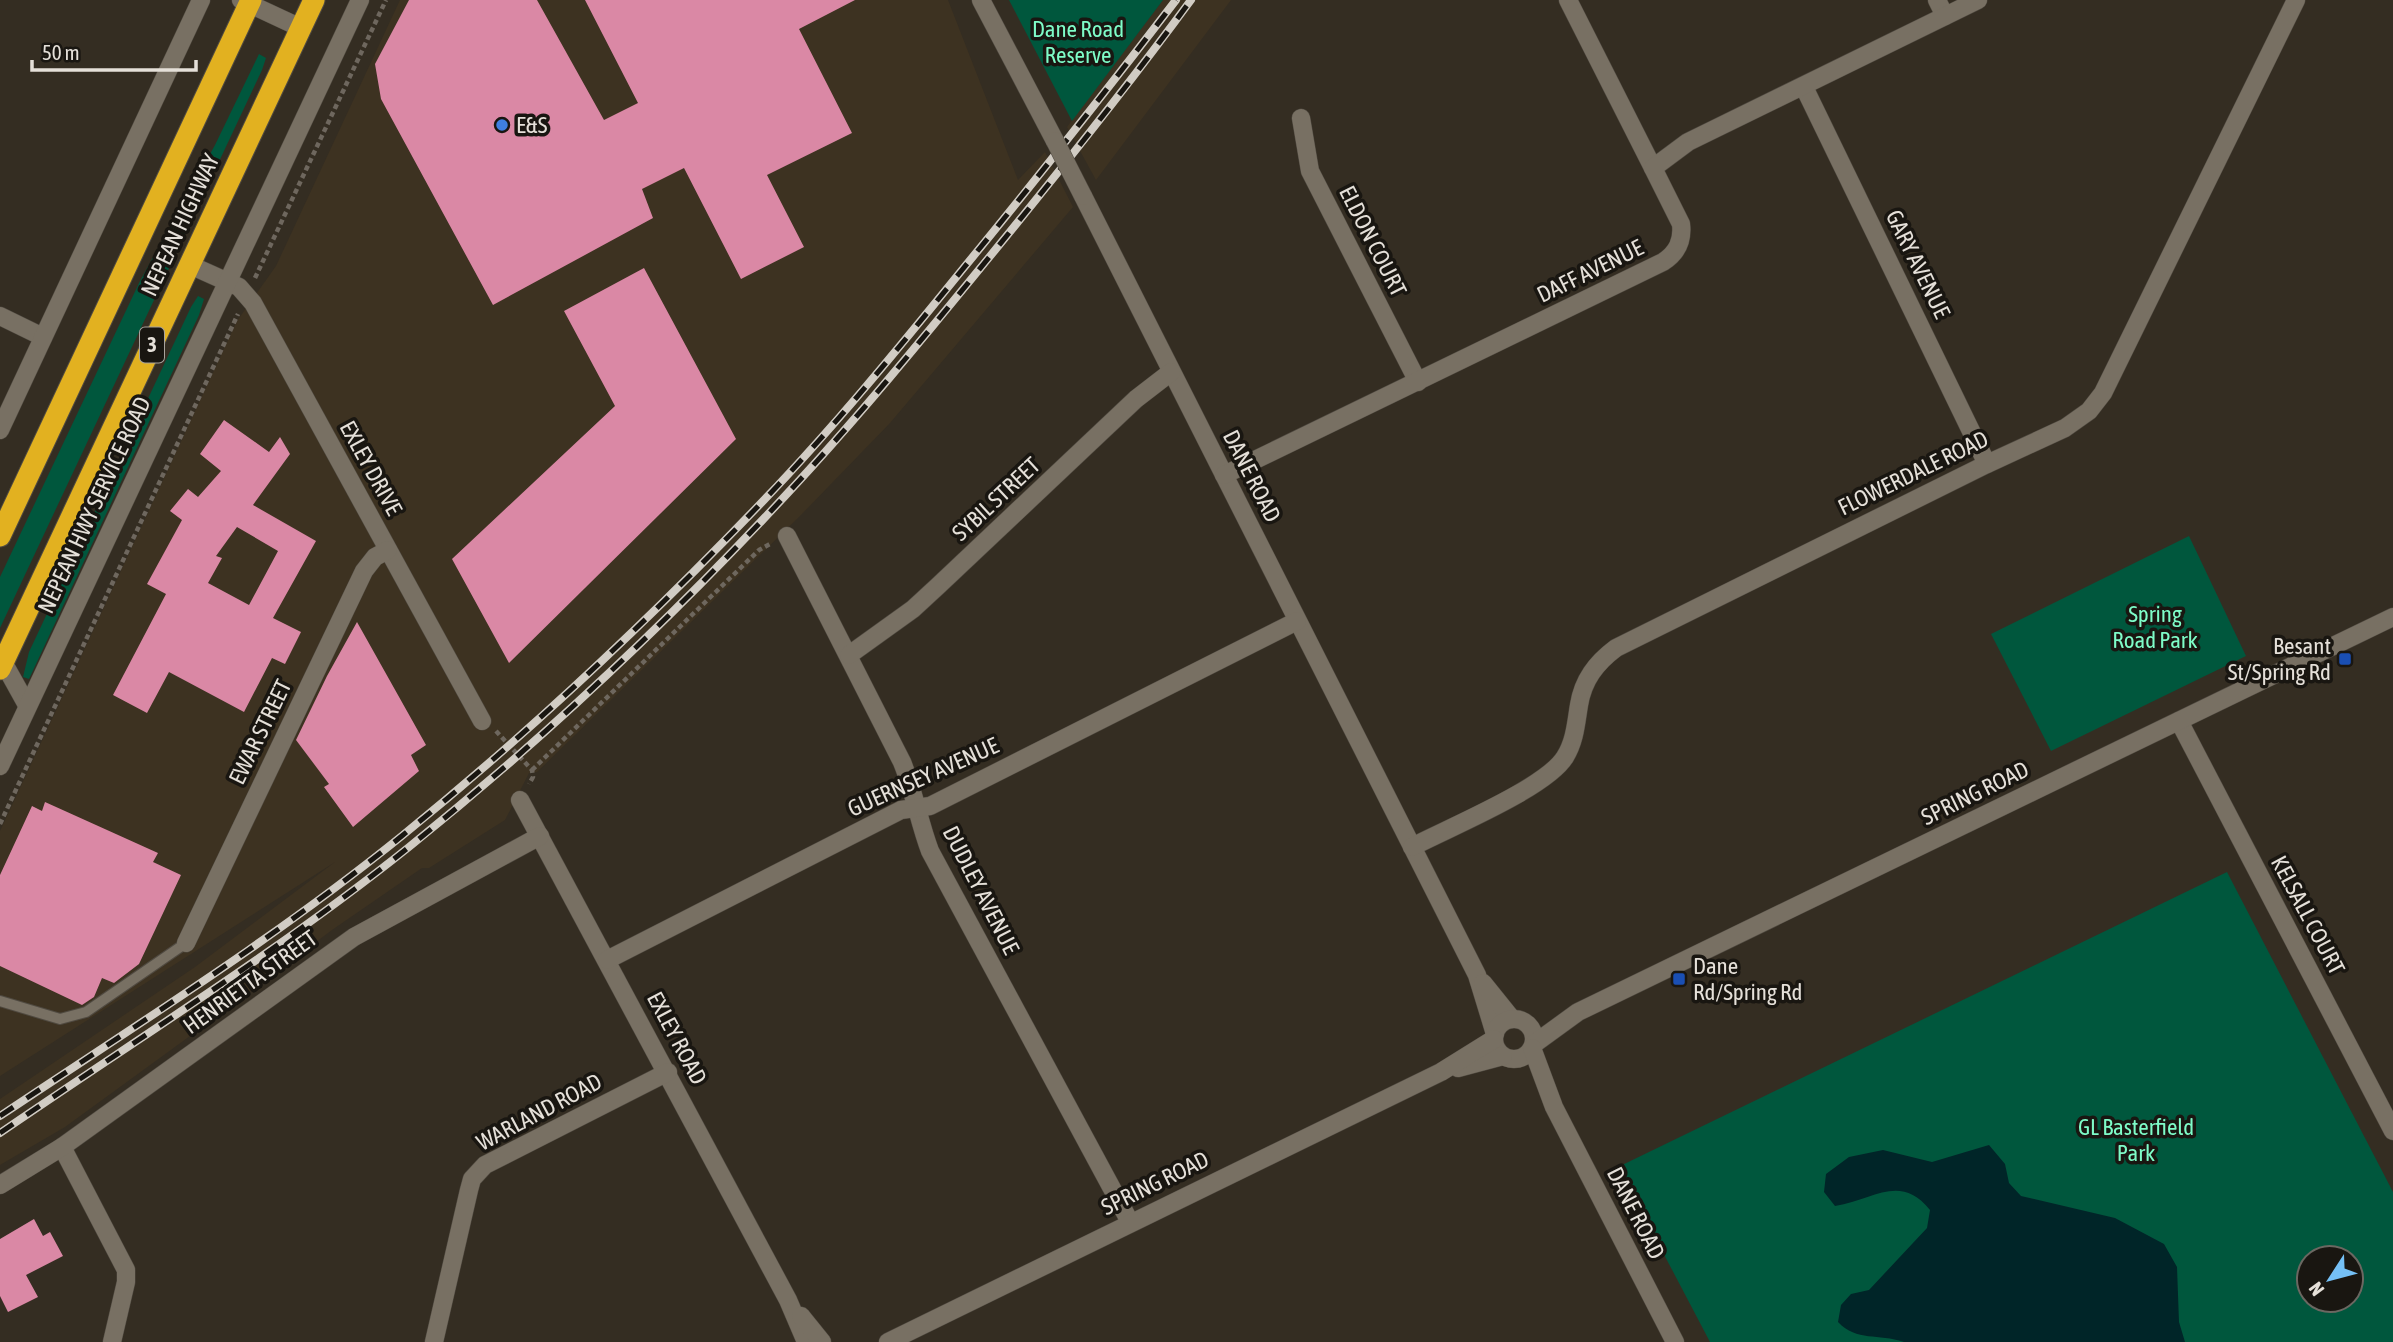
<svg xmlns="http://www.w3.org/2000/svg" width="2393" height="1342" viewBox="0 0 2393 1342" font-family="'Asap Condensed',sans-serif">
<rect width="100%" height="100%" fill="#342d22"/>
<g fill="#3d3221">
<path d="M400,0H948L1018,180L1045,152L1073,207L890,423L800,516L537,772L529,773L505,820L429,868H422L332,930L212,1020L65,1127L0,1165V1099L195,967L335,862L0,1076V831L237,321L276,266Z"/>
<path d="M1163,0H1231L1096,180L1067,127Z"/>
</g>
<g fill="#00573d" fill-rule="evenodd">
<path d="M1009,0H1163L1072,121Z"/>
<path d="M259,54L266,58L262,70L0,628V577L140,281L215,145Z"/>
<path d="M198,296L204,299L199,315L29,679L23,677L29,652L191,307Z"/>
<path d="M2189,536L2246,656L2051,751L1991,634Z"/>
<path d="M2227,872L2393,1192V1342H1710L1618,1167ZM2309,1258H2351V1300H2309Z"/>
</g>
<path fill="#002528" d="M1989,1145L2005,1164L2009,1183L2021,1196L2115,1218L2164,1244L2177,1267L2179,1322L2185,1342H1904C1878,1333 1857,1342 1838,1322L1841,1305L1851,1294L1869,1290L1927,1228L1930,1210C1900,1173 1874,1200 1835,1206L1824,1192L1826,1174L1849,1157L1883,1150L1932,1162Z"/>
<g fill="#da88a5" fill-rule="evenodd">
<path d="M409,0H537L604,120L638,103L585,0H855L799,29L852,133L767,175L804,247L741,279L684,168L642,189L653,218L493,305L381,99L375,64Z"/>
<path d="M644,268L736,439L509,663L452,559L615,406L564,311Z"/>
<path d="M224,420L269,452L280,437L290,454L253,505L316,541L273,618L301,632L285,664L272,658L244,712L169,672L147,713L113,695L166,594L147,584L182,520L170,511L188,489L198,497L221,471L200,454ZM237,527L278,551L249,605L208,583L222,558L216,556Z"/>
<path d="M357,622L426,745L411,755L419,771L353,827L324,787L329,784L296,740L327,676Z"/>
<path d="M45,802L158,853L153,862L181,875L139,964L114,983L102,978L94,997L82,1005L0,966V875L32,806L42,811Z"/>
<path d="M34,1219L43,1236L50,1232L63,1256L26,1275L38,1297L8,1312L0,1296V1239Z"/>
</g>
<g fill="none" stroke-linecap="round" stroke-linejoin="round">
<g stroke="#504a41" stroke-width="12">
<path id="lane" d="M0,1001L60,1019L86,1012L186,943"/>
</g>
<g stroke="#504a41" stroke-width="19">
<g id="street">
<path d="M241,0L301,28"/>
<path d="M981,0L1055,141"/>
<path d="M1568,0L1653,168"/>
<path d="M1937,0L1945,16"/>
<path d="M1804,87L1987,464"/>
<path d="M1301,118L1310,171L1418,382"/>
<path d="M1083,196L1477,975L1495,1034"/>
<path d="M190,265L239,287L253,303L482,721"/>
<path d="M0,316L43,337"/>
<path d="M0,430L201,0"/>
<path d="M1224,475L1663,262C1677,253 1683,241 1681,224L1653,168L1688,142L1978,0"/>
<path d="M787,536L902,762C914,791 919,822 930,851L1130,1222"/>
<path d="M849,655L913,609L939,585L1136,399L1171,372"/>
<path d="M3,662L27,705"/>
<path d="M2179,721L2393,1131"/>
<path d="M0,766L360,0"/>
<path d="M520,800L788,1300L806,1342"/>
<path d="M1412,847C1448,828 1546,788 1565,757C1575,741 1576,723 1579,705C1583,680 1596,663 1616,648L1987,464L2065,428L2089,411L2103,393L2296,0"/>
<path d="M186,943L364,571L375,557L388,550"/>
<path d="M607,960L901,810L930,806L1297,621"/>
<path d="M1483,983L1512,1019"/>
<circle cx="1514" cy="1039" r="20"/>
<path d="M1534,1044L1578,1012L2393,617"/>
<path d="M1532,1048L1554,1107L1675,1342"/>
<path d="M1458,1068L1503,1056"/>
<path d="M62,1147L126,1270V1282L112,1342"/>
<path d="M0,1185L62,1147L354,937L540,836"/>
<path d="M801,1316L822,1342"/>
<path d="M434,1342L469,1190L472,1179L485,1165L668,1072"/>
<path d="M888,1342L1441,1072L1494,1039"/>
</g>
</g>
<g stroke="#504a41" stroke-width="23">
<g id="highway">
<path d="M0,536L251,0"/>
<path d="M0,669L314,0"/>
</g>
</g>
<g stroke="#6e675e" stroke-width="4.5" stroke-dasharray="5 3.5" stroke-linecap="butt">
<path d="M255,278L386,0"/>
<path d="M496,731L532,770L533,777L529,784"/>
<path d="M532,770L759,550L770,544"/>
<path d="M0,824L238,314"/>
</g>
<use href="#lane" stroke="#787063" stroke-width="10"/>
<use href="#street" stroke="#787063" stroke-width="18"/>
<use href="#highway" stroke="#e2b120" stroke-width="21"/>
<g stroke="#d1ccc4" stroke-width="8">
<g id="rail">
<path d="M0,1116C136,1025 276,938 403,835C530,732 651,618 764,500C834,427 898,349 962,270C1035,181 1106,91 1176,0"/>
<path d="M0,1133C137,1039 279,951 409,847C542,740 669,621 785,496C857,419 924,337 991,255C1059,172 1127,87 1191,0"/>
</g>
</g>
<use href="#rail" stroke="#191611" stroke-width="5" stroke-dasharray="16" stroke-linecap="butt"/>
<g stroke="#504a41" stroke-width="19" stroke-linecap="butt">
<path id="street-bridge" d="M1055,141L1083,196"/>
</g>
<use href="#street-bridge" stroke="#787063" stroke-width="18"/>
</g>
<circle fill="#3f7fe0" stroke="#191611" stroke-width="2.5" cx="502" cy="125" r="7"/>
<g fill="#1a4fb4" stroke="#191611" stroke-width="2.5">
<rect x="2338" y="652" width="14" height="14" rx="3.5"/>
<rect x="1672" y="972" width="14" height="14" rx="3.5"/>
</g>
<g text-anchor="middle" stroke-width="7" stroke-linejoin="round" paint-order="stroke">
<rect fill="#191611" stroke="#a8a39d" stroke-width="2" x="140" y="327.5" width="24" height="35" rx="5"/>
<g font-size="21" font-weight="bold" fill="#e5e0d9">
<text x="152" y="352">3</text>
</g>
<g font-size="23" fill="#7efcc8" stroke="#191611">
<text x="1078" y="37">Dane Road<tspan x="1078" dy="26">Reserve</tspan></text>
<text x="2155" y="622">Spring<tspan x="2155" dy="26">Road Park</tspan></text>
<text x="2136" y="1135">GL Basterfield<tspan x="2136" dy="26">Park</tspan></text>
</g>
<g font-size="23" fill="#e5e0d9" stroke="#191611" text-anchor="start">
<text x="516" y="133">E&amp;S</text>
<text x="2331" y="654" text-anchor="end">Besant<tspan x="2331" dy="26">St/Spring Rd</tspan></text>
<text x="1693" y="974">Dane<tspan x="1693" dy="26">Rd/Spring Rd</tspan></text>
</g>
<g font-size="23" fill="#e5e0d9" stroke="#191611">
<text transform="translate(180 225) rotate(-65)" y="8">NEPEAN HIGHWAY</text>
<text transform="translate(1373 241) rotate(63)" y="8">ELDON COURT</text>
<text transform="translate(1918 264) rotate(64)" y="8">GARY AVENUE</text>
<text transform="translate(1590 271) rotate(-26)" y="8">DAFF AVENUE</text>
<text transform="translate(371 468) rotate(61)" y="8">EXLEY DRIVE</text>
<text transform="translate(1913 473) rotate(-26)" y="8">FLOWERDALE ROAD</text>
<text transform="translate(1252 476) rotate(63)" y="8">DANE ROAD</text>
<text transform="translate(996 499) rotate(-43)" y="8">SYBIL STREET</text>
<text transform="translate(94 505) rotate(-65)" y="8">NEPEAN HWY SERVICE ROAD</text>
<text transform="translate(260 732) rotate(-64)" y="8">EWAR STREET</text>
<text transform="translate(923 777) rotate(-24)" y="8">GUERNSEY AVENUE</text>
<text transform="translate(1975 793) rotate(-26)" y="8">SPRING ROAD</text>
<text transform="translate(981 890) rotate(63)" y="8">DUDLEY AVENUE</text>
<text transform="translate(2308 915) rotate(62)" y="8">KELSALL COURT</text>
<text transform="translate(250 982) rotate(-36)" y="8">HENRIETTA STREET</text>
<text transform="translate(677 1038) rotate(62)" y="8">EXLEY ROAD</text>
<text transform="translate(539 1112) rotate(-28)" y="8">WARLAND ROAD</text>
<text transform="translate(1155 1183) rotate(-26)" y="8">SPRING ROAD</text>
<text transform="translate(1636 1213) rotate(63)" y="8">DANE ROAD</text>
</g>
</g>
<g transform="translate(2330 1279) rotate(234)"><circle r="33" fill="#191611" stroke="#6b6761" stroke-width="2"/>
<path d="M0-5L12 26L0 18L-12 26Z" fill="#75c0f6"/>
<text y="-10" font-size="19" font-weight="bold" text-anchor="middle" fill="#e5e0d9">N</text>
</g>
<path d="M32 60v10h164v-10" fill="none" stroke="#e5e0d9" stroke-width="3.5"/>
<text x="42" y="60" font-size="21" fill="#e5e0d9" stroke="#191611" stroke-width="5" paint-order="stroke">50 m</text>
</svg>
